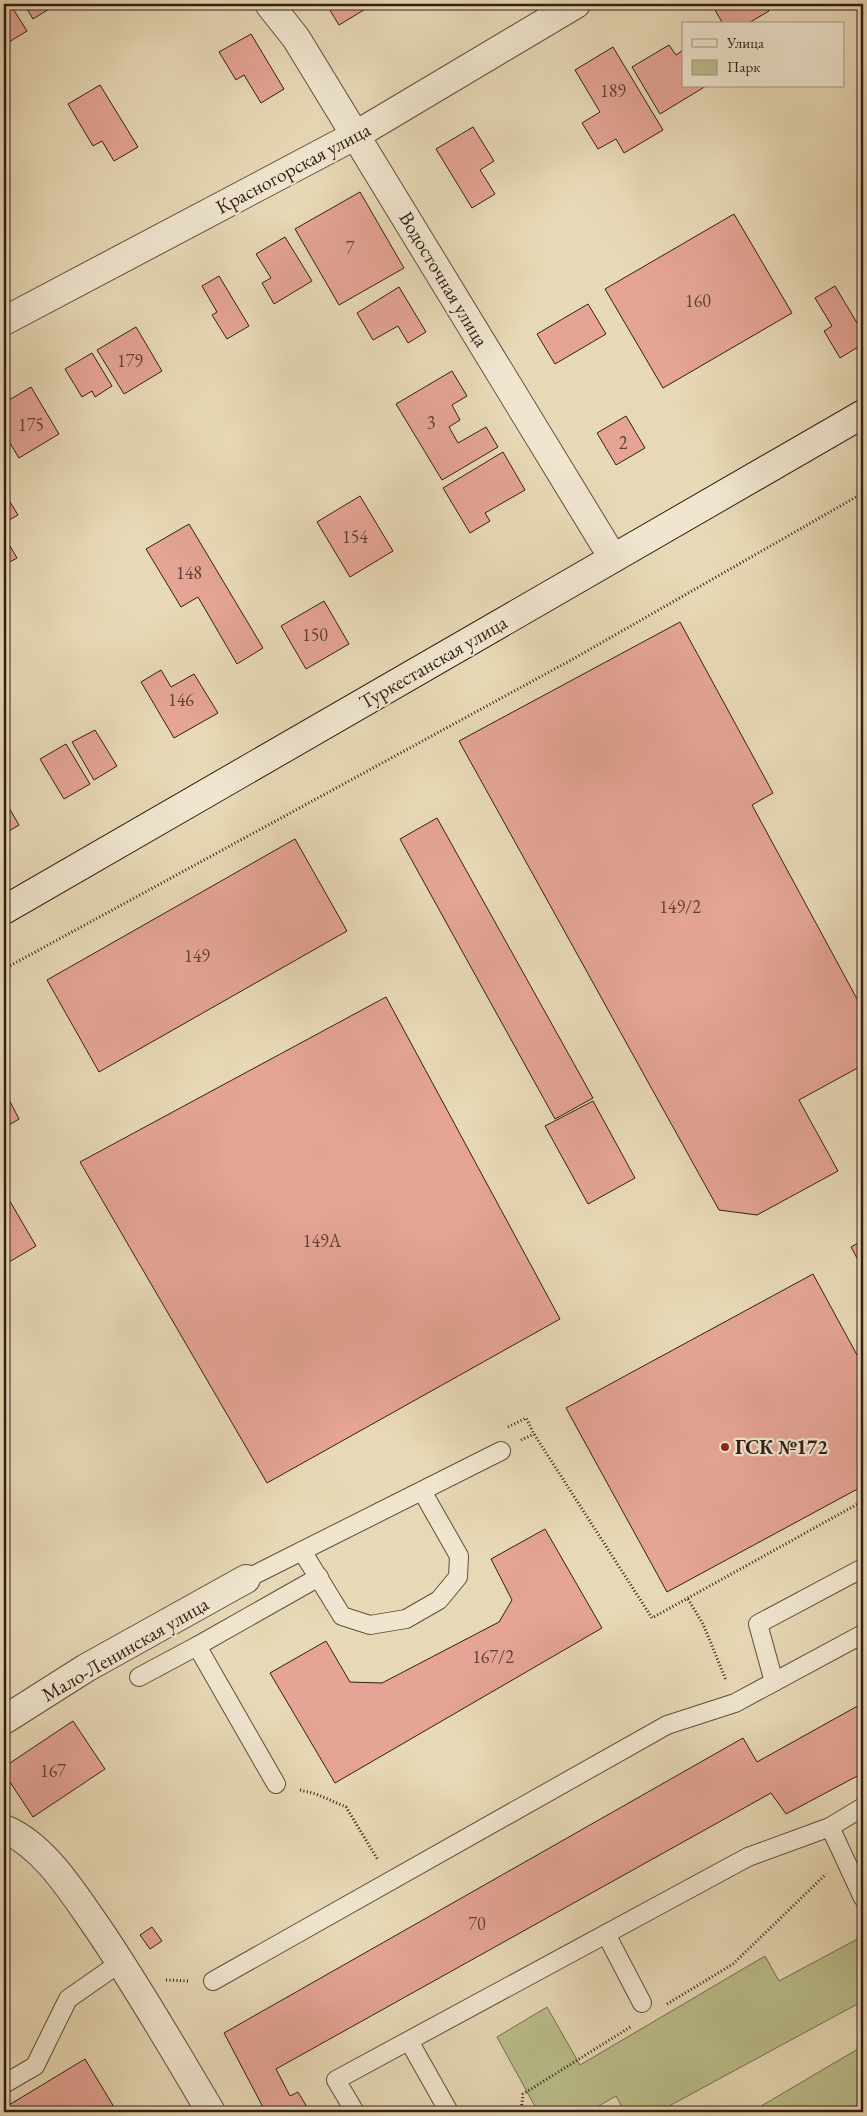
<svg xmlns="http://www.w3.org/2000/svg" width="867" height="2116" viewBox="0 0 867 2116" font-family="'EB Garamond',serif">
<rect width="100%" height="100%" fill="#e8d9b6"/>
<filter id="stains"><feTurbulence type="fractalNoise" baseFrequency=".004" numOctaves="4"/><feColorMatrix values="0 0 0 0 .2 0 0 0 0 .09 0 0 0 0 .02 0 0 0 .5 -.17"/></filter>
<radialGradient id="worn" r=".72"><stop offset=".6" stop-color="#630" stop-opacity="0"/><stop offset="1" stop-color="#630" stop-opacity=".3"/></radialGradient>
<g fill="#babe8b" stroke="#766e50">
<path d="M863,1936V2001L658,2112H625L616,2096L588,2112H538L497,2037L547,2007L580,2065L765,1956L779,1981Z"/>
<path d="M863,2046V2112H751Z"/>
</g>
<g fill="#e5a495" stroke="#321e15">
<path d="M4,4H10L27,31L4,45Z"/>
<path d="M24,4H57L33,19Z"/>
<path d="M326,4H364L367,8L339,25Z"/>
<path d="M720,4H764L769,11L747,24H723L715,10L722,6Z"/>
<path d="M251,34L284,89L261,103L244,75L236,80L219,52Z"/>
<path d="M669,45L676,55L683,50V86H706L660,114L632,67Z"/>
<path d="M613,47L663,130L624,153L616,139L598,149L582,123L600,112L575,70Z"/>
<path d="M100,85L138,147L114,161L102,141L93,146L68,104Z"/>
<path d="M473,127L494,161L480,170L495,194L472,208L436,149Z"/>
<path d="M360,192L404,268L339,305L295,229Z"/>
<path d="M734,214L792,313L663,388L605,289Z"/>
<path d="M285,237L312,281L274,304L262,283L271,278L256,254Z"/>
<path d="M219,276L249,326L227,339L212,315L217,312L202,286Z"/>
<path d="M835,286L863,333V344L840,358L824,331L832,326L815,298Z"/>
<path d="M399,287L426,332L408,343L398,326L373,340L357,313Z"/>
<path d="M588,304L606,334L555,364L537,334Z"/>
<path d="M136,327L162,371L124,394L97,350Z"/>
<path d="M92,353L112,386L95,397L92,391L82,397L65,369Z"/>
<path d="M452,371L467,396L452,405L460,420L449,427L458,443L486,427L498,447L442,480L396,404Z"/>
<path d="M31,387L59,434L19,458L5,435L10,431L4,420V403Z"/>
<path d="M626,416L645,448L616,465L597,433Z"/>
<path d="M503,452L525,490L485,513L490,521L470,533L443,488Z"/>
<path d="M4,492L18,515L4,523Z"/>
<path d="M360,496L393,551L350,577L317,522Z"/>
<path d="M189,524L263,648L237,664L198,597L181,607L146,549Z"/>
<path d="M4,536L17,558L4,565Z"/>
<path d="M324,601L349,644L306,669L281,626Z"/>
<path d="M680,622L773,793L752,805L863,1010V1065L799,1100L838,1171L757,1215L719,1210L459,741Z"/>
<path d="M161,670L171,687L194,674L218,713L174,738L141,682Z"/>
<path d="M95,730L117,766L94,780L72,742Z"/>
<path d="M66,744L90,784L64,799L40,759Z"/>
<path d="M4,799L19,825L4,834Z"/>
<path d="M437,818L593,1098L555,1119L400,839Z"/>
<path d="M295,839L347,931L99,1072L47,980Z"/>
<path d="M386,997L560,1319L267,1483L80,1162Z"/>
<path d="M4,1090L19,1119L4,1128Z"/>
<path d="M593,1101L635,1178L588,1204L545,1126Z"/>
<path d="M4,1191L36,1246L4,1265Z"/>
<path d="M863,1240V1269L851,1247Z"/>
<path d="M813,1274L863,1366V1486L667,1592L566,1408Z"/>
<path d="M545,1529L602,1628L335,1783L270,1673L326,1641L350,1682L382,1683L499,1622L512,1600L491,1559Z"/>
<path d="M863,1703V1773L786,1814L771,1793L276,2069L290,2096L298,2092L310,2112H263L265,2111L224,2033L743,1738L757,1762Z"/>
<path d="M73,1721L105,1769L33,1817L4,1773V1767Z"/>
<path d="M152,1927L162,1941L150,1949L140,1935Z"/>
<path d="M85,2059L117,2112H4V2108Z"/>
</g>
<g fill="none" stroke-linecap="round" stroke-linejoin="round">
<g stroke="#604d3d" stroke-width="20">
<g id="lane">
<path d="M302,1551L342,1616L370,1625L406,1619L439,1600L458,1577L459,1556L422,1491"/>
<path d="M246,1579L501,1451"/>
<path d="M139,1677L197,1646"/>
<path d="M774,1682L758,1624L863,1568"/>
<path d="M276,1784L197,1646L319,1577"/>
<path d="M830,1827L863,1898"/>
<path d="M606,1934L642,2003"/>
<path d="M213,1981L667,1725L735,1703L863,1634"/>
<path d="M409,2041L449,2112"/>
<path d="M4,2084L35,2066L68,1999L121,1962"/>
<path d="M355,2112L336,2080L748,1857L830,1827L863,1807"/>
</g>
</g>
<g stroke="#604d3d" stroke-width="30">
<g id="street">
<path d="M269,4L296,38L613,558"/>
<path d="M4,321L356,135L576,4"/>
<path d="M4,1720L86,1668L246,1579"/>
<path d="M4,1829C44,1845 73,1893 97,1927C138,1987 174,2050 211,2112"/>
</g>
</g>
<g stroke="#321e15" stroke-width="30">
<path id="secondary" d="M4,910L863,414"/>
</g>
<g stroke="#321e15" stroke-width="3" stroke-dasharray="1 2.5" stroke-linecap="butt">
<path d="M4,969L573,659L863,493"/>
<path d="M508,1427L526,1418L534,1434L652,1618L863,1501"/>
<path d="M521,1440L534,1434"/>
<path d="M688,1599L703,1624L726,1680"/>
<path d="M300,1790L316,1794L346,1807L378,1860"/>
<path d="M166,1980L189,1981"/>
<path d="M667,2004L733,1964L826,1874"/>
<path d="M521,2112L523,2094L632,2026"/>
</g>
<use href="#lane" stroke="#f0e6d0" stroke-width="18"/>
<use href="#street" stroke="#f0e6d0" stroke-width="28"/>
<use href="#secondary" stroke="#f0e6d0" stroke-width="28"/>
</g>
<circle fill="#8f2418" stroke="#f0e6d0" stroke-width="2" cx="725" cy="1447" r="5"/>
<g text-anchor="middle" stroke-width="4.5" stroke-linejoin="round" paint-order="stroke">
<g font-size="18" fill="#5f4035">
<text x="613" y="97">189</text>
<text x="350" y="254">7</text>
<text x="698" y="307">160</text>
<text x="130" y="367">179</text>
<text x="431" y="429">3</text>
<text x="31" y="431">175</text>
<text x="623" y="449">2</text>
<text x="355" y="543">154</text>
<text x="189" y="579">148</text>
<text x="315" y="641">150</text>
<text x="181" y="706">146</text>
<text x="680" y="913">149/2</text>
<text x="197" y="962">149</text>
<text x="322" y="1247">149А</text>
<text x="493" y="1663">167/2</text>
<text x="53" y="1777">167</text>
<text x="477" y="1930">70</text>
</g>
<g font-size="20" fill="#321e15" stroke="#f0e6d0">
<text transform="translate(293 168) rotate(-28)" y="7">Красногорская улица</text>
<text transform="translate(444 279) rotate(59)" y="7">Водосточная улица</text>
<text transform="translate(433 662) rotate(-30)" y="7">Туркестанская улица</text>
<text transform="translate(125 1649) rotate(-30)" y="7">Мало-Ленинская улица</text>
</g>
<g font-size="20" font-weight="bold" fill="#321e15" stroke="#f0e6d0" text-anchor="start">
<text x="735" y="1454">ГСК №172</text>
</g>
</g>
<rect width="867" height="2116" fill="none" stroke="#e8d9b6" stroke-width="20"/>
<rect x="5" y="5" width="857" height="2106" fill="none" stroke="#321e15" stroke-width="2.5"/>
<rect x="10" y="10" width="847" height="2096" fill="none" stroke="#321e15"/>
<rect x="682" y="22" width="162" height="65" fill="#f0e6d0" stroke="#a49685"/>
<rect x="692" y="39" width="25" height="8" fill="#f0e6d0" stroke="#a49685"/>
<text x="727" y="48" font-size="15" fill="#321e15">Улица</text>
<rect x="692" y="60" width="25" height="15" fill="#babe8b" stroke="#a49685"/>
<text x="727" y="72" font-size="15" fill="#321e15">Парк</text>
<rect width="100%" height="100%" filter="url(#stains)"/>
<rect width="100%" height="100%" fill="url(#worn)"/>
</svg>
